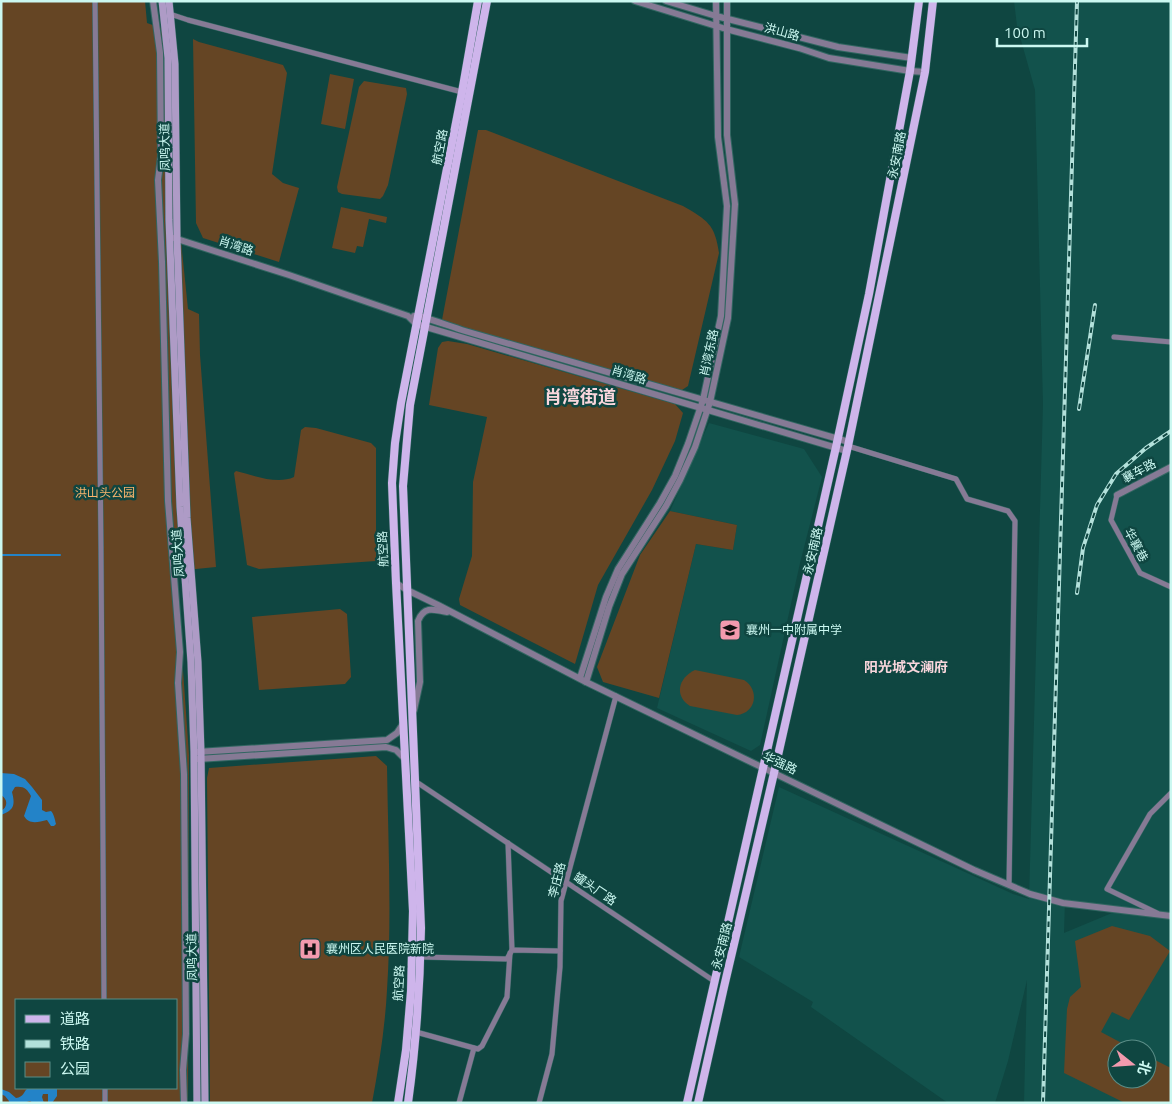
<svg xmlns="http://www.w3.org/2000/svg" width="1172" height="1104" viewBox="0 0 1172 1104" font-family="Ubuntu,'Noto Sans SC',sans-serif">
<rect width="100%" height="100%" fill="#0f4641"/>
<g fill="#12524c" fill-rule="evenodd">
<path d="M1014,1H1171V1103H1024L1027,980L1008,1061L995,1103H948L811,1007L813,1002L739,957L779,787L1013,894L1029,899L1043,404L1035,90L1017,26ZM1065,900L1117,909L1153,914L1112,913L1064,933ZM1117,1049H1147V1079H1117Z"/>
<path d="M709,423L804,449L822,477L800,563L760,745L751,751L657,708L696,544L733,550L737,525L670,511Z"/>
</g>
<g fill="#654524" fill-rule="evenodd">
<path d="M1,1H145L147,23L164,29L182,251L188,309L199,314L200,355L216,567L176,571L189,755L188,1103H1ZM16,1000H176V1088H16Z"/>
<path d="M193,39L199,42L283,65L287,73L272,174L283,183L299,188L279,262L203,238L196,223Z"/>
<path d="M330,74L354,79L345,129L321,124Z"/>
<path d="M364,81L406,88L407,94L388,185L383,196L380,199L342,194L338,192L337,187L359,87Z"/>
<path d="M478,130H486L683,206C707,220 715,224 719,253L688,386L682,390L676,392L447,323L442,320Z"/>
<path d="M341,207L387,217L386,223L369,219L363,247L357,246L355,253L332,248Z"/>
<path d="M448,341L467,344L675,404L683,413L675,441L652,490L598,585L575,664L460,605L459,599L472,556L473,482L487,417L429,405L438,348L442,342Z"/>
<path d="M305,427L316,428L371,443L376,448V561L259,569L247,565L234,473L236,471C253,475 277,485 294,477L301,430Z"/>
<path d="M670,511L737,525L733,550L696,544L659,698L603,682L597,667L640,555Z"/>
<path d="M340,609L347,614L351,677L345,684L259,690L252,617Z"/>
<path d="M695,670L744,680C760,690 756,713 737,715L690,706C674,696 678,678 695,670Z"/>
<path d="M376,756L387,766C388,840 392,916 387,990C385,1028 379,1065 372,1103H210L207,778L209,768Z"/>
<path d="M1112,926L1150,936L1170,951L1129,1020L1112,1012L1101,1032L1133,1049H1117V1079H1147V1056L1171,1068V1103H1125L1064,1073L1067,1009L1070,997L1081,987L1075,941Z"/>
</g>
<g fill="#2383c8">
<path d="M1,773L14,774L25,779L32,787L42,800V810L46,812L51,811C54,814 55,820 56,824L54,826H51L47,820C38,822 29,825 24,816L31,796C27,789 24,786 15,787L12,792C15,804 15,810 1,815V811C8,807 8,799 1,795Z"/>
<path d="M28,1088H57V1096L52,1103H48V1094H43L42,1097L44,1103H33L30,1101L23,1103H9V1101L5,1096L1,1094V1089L9,1092L16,1098C24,1097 23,1092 28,1088Z"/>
</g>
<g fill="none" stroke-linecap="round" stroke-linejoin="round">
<path stroke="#2383c8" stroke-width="2" d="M1,555H60"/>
<g stroke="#316661" stroke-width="6">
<g id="minor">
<path d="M95,1L101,547L104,1000"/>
<path d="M170,14L188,20L462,92"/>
<path d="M1114,337L1171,342"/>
<path d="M848,446L956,479L967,499L1008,511L1015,521L1009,885"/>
<path d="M1117,495L1111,520L1140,573L1171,587"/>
<path d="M415,781L714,981"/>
<path d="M508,843L512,950"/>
<path d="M1157,913L1107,889L1150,814L1171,793"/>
<path d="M421,957L507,959L512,950L560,951"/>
<path d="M416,1032L474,1048L478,1049L482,1046L507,997L510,953"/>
<path d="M105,1088V1103"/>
<path d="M459,1103L474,1048"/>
<path d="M539,1103L552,1054L560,967L561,901L616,696"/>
</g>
</g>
<g stroke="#316661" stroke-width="8">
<g id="tertiary">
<path d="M153,1L160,53L161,156L158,180L162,262L168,501L180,652L178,683L184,774L186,1034L183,1070L184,1103"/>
<path d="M635,1L726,29L799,48L829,58L910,71L925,72"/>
<path d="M666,1L716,16L838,47L912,58"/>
<path d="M174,238L289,275L408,316L416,324L708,410L847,451"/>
<path d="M414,316H418C434,320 449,326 465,331C593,369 721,406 849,442"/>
<path d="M1117,495L1171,467"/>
<path d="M396,583L407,590L438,605L586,682L974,870L1030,894L1063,903L1171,916"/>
<path d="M580,678L606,597L618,569L660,503L675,476L688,444L703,400L721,316L727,206L718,137L716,1"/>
<path d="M586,682L609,607L622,574L666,506L680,480L695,447L710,402L728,318L735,204L727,135V1"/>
<path d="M414,710L420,682L418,621C424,606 433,609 447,612"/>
<path d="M197,752L387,740L397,733L403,724"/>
<path d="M198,759L386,747L396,750L405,759"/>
</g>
</g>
<g stroke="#316661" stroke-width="8">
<g id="secondary">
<path d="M162,1L168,58L169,220L180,507L191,662L194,752L197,1103"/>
<path d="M169,1L175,64L177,239L187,518L198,662L201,752L205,1103"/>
</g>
</g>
<g stroke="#316661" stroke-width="9">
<g id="primary">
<path d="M398,1103L406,1050L411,991L413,911L396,583L392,483L395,443L401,403L462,92L478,1"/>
<path d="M408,1103C416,1045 420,987 421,928L403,486L410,405L487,1"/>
<path d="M687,1103L836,447L869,294L910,71L919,1"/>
<path d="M698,1103L724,987L774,773L848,446L925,72L933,1"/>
</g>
</g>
<use href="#minor" stroke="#867a95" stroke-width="5"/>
<use href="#tertiary" stroke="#867a95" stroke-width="6"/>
<use href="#secondary" stroke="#ae9bc6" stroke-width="7"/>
<use href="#primary" stroke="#ceb5eb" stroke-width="8"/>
<g stroke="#b3e1db" stroke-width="4">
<g id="rail">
<path d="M1079,409L1095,305"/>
<path d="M1077,593L1083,548L1097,505L1116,474L1146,448L1171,431"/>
<path d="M1043,1103L1077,1"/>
</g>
</g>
<use href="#rail" stroke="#0f4641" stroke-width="2" stroke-dasharray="5.5" stroke-linecap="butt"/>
</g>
<defs>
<g id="school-square" transform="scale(1.125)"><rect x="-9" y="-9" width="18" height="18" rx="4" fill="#f29aae" stroke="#0f4641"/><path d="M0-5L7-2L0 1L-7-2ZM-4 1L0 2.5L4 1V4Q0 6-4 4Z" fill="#111"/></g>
<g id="hospital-square" transform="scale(1.125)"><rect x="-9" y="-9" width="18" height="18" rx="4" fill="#f29aae" stroke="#0f4641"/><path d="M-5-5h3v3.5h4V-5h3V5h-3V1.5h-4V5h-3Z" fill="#111"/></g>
</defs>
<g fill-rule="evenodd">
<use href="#school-square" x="730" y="630"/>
<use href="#hospital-square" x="310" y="949"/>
</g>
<g text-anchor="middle" stroke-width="5" stroke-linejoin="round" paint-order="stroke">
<g font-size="12" fill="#cbf8f1" stroke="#0f4641">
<text transform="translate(782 32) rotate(15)" y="4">洪山路</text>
<text transform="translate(165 147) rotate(-91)" y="4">凤鸣大道</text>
<text transform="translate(440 147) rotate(-79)" y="4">航空路</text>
<text transform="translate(897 155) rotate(-79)" y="4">永安南路</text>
<text transform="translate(236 246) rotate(18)" y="4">肖湾路</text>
<text transform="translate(709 353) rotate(-78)" y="4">肖湾东路</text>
<text transform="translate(629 375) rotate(17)" y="4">肖湾路</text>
<text transform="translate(1139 471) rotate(-28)" y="4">襄车路</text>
<text transform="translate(1136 545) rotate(62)" y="4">华襄巷</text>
<text transform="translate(383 549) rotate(-92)" y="4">航空路</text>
<text transform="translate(813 551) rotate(-77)" y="4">永安南路</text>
<text transform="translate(178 553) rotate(-94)" y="4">凤鸣大道</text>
<text transform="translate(780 763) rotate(26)" y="4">华强路</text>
<text transform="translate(557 880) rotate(-76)" y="4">李庄路</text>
<text transform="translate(595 889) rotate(34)" y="4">罐头厂路</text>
<text transform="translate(722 946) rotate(-76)" y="4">永安南路</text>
<text transform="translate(192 957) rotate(-91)" y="4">凤鸣大道</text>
<text transform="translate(399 983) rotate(-87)" y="4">航空路</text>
</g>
<g font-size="12" fill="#fab56e" stroke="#0f4641">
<text x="105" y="497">洪山头公园</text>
</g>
<g font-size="12" fill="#cbf8f1" stroke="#0f4641" text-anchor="start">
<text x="746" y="634">襄州一中附属中学</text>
<text x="326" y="953">襄州区人民医院新院</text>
</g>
<g font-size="14" font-weight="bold" fill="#f9d6dc" stroke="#0f4641">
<text x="906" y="672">阳光城文澜府</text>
</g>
<g font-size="18" font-weight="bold" fill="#f9d6dc" stroke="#0f4641">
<text x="580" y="403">肖湾街道</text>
</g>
</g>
<rect width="1172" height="1104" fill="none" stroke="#cbf8f1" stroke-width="5"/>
<rect x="15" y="999" width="162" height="90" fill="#0f4641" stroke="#5a8d87"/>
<rect x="25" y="1015" width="25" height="8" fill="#ceb5eb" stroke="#5a8d87"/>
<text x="60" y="1024" font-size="15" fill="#cbf8f1">道路</text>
<rect x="25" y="1040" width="25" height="8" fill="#b3e1db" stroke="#5a8d87"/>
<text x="60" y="1049" font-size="15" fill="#cbf8f1">铁路</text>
<rect x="25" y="1062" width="25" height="15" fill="#654524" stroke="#5a8d87"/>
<text x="60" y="1074" font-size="15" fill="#cbf8f1">公园</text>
<g transform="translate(1132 1064) rotate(107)"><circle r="24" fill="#0f4641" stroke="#5a8d87"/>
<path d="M0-4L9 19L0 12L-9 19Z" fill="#f29aae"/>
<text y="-8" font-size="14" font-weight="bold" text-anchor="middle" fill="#cbf8f1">北</text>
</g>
<path d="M997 38v8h90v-8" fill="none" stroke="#cbf8f1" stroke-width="2.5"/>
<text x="1004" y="38" font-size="15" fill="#cbf8f1" stroke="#0f4641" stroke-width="4" paint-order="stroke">100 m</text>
</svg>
